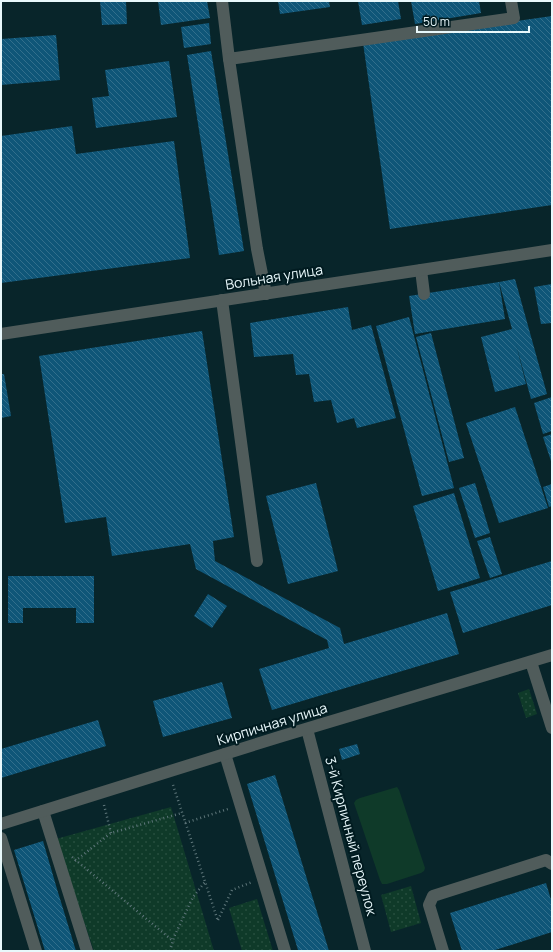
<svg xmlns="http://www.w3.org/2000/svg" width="553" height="952" viewBox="0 0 553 952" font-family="Manrope,sans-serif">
<defs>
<pattern id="park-dots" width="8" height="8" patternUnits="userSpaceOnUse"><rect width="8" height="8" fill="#0f3a29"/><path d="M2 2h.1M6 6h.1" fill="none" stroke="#264e3e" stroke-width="1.8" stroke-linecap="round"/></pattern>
<pattern id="building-back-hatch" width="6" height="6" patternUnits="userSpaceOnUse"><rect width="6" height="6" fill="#0f5678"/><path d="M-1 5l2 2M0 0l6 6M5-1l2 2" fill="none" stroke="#326f8c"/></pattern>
</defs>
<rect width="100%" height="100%" fill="#08252a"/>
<path fill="#0f3a29" d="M397,787L399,790L425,868L424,871L421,873L387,884H382L380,880L354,803L356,800L360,798Z"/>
<g fill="url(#park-dots)">
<path d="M529,689L537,714L526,718L518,693Z"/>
<path d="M171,807L214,951H94L56,839Z"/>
<path d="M411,886L421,923L391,932L381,895Z"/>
<path d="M257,899L273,951H242L229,908Z"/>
</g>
<g fill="url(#building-back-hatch)">
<path d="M100,1H126L127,24L102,25Z"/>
<path d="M158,1H207L210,18L161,25Z"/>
<path d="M278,1H329L330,7L280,14Z"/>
<path d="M358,1H398L401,19L362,25Z"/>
<path d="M411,1H479L481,13L415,24Z"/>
<path d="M552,16V205L390,229L363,43Z"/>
<path d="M209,23L211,44L184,48L181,27Z"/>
<path d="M56,35L60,80L1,85V39Z"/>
<path d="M211,51L244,251L219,255L187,55Z"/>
<path d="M169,61L177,117L96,128L92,98L109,96L105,70Z"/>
<path d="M72,126L76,154L174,141L190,258L1,283V136Z"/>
<path d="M515,279L547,394L531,399L516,344L526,384L495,392L481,337L512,329L499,282Z"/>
<path d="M499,282L505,319L415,334L409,296Z"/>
<path d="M552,284V323L541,324L534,287Z"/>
<path d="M348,307L352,330L371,325L396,418L357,428L354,418L337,423L331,400L314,402L309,374L296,375L293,354L254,357L250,323Z"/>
<path d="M409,317L454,488L422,496L376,326Z"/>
<path d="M202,331L234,537L213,541L215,561L340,628L344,644L447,613L459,654L272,710L259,669L329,648L327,640L196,569L190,544L112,556L106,517L65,523L39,356Z"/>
<path d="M431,333L464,458L449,462L416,337Z"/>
<path d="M1,374H4L11,416L1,418Z"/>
<path d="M552,397V431L543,434L534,403Z"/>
<path d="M515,407L548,508L499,523L466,423Z"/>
<path d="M552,434V464L543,437Z"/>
<path d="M316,483L338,571L288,584L266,496Z"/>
<path d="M475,483L490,533L475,538L459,488Z"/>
<path d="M552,484V506L549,507L543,487Z"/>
<path d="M454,493L480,578L438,591L413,506Z"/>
<path d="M490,537L502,574L490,578L477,541Z"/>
<path d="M552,561V605L463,633L450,592Z"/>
<path d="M8,576H94V623H76V608H23V623H8Z"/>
<path d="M208,594L227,606L212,628L194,616Z"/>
<path d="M222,682L232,718L163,737L153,701Z"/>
<path d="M98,720L106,746L1,778V749Z"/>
<path d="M357,744L360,754L342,760L339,749Z"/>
<path d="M275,775L329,951L298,950L247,784Z"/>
<path d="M43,841L57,889L76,951H45L14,850Z"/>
<path d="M546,883L552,903V932L492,951H462L450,913Z"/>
</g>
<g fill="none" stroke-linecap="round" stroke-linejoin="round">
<g stroke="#5e767a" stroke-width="2.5" stroke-dasharray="1 3" stroke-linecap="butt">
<path d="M173,785L218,921"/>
<path d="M104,805L111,833"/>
<path d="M185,823L228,809"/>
<path d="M72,857L173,941"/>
<path d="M75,861L111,833L182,813"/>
<path d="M218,920L232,890L252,882"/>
<path d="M170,951L174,937L193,897L205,882"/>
</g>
<g stroke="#505c5b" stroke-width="12">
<path d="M222,1L229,59L514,18L511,1"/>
<path d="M229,59L257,249L266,294"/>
<path d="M421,270L424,294"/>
<path d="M222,300L257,561"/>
<path d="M1,334L552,250"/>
<path d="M531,662L552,728"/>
<path d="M307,729L365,951"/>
<path d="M225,754L285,951"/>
<path d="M43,811L87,951"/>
<path d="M1,824L279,737L552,655"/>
<path d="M1,838L36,951"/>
<path d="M443,951L429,905L433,896L546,860L552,864"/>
</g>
</g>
<g text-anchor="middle" stroke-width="4" stroke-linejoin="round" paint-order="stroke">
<g font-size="14" fill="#e8f8fb" stroke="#011b20">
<text transform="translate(274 277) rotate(-9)" y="5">Вольная улица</text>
<text transform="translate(272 724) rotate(-17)" y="5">Кирпичная улица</text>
<text transform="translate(351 836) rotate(75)" y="5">3-й Кирпичный переулок</text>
</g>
</g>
<rect width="553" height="952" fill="none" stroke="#e8f8fb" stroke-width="4"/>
<path d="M417 26v6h112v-6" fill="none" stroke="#e8f8fb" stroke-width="2"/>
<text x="423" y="26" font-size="12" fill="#e8f8fb" stroke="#011b20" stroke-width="3" paint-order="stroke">50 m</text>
</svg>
